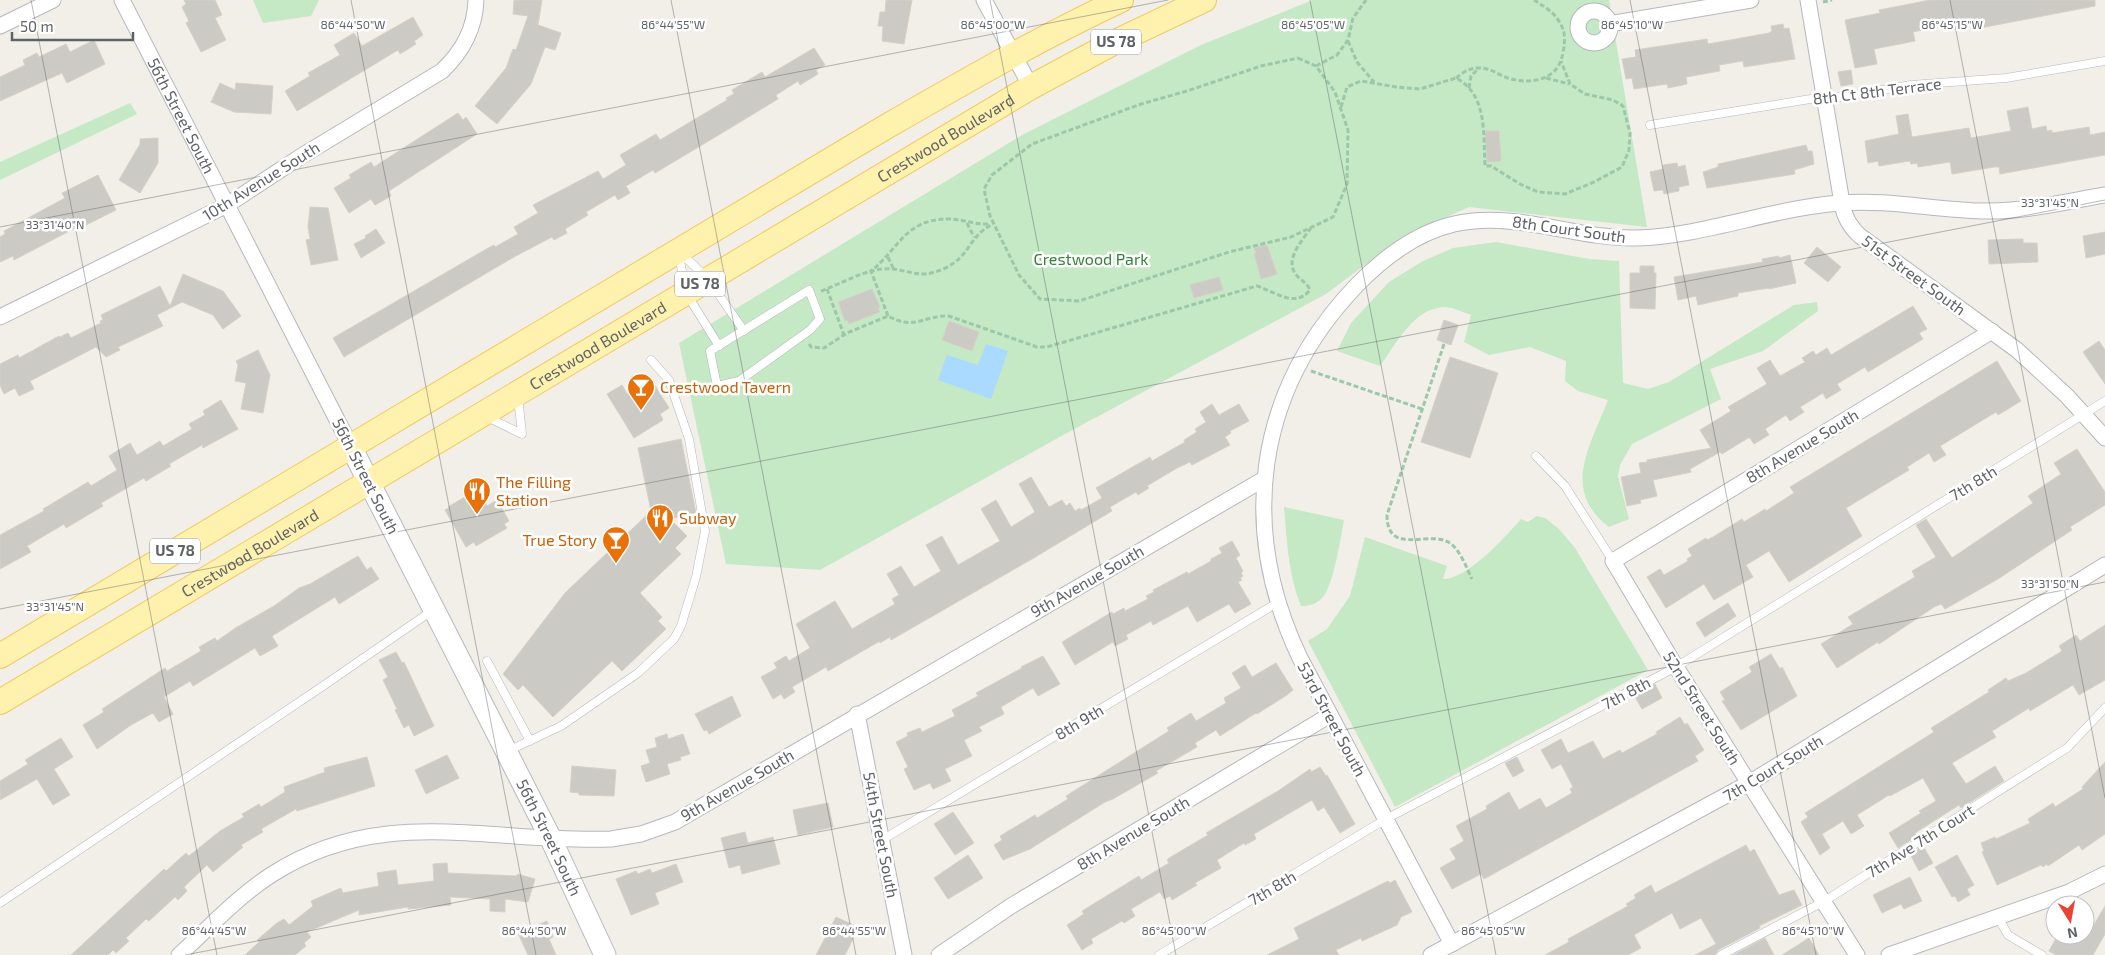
<svg xmlns="http://www.w3.org/2000/svg" width="2105" height="955" viewBox="0 0 2105 955" font-family="'Exo 2',sans-serif">
<rect width="100%" height="100%" fill="#f1efe8"/>
<g fill="#c5e8c5">
<path d="M253,0H319L311,16L263,23Z"/>
<path d="M1313,0H1609L1647,227L1469,207L1402,237L1326,294L1065,434L820,570L726,564L679,343L1022,135L1201,45Z"/>
<path d="M130,103L137,114L0,180V162Z"/>
<path d="M1496,242L1589,259L1619,261L1623,383L1648,389L1669,382L1794,305L1817,302L1818,311L1763,351L1710,369L1721,399L1632,444L1620,465L1618,476L1629,519L1609,527C1560,490 1591,445 1608,400L1578,391L1565,381L1566,361L1530,347L1489,355L1464,342L1471,315C1465,313 1458,310 1452,308C1417,301 1397,343 1380,366L1337,351L1351,323L1389,282L1423,261L1453,248Z"/>
<path d="M1284,507L1344,520C1341,536 1333,588 1322,598C1316,604 1310,606 1301,606C1288,574 1287,540 1284,507Z"/>
<path d="M1537,516L1545,518L1559,529L1575,548L1648,670L1395,807L1308,641L1327,629L1350,596L1365,537L1447,566L1443,579C1468,579 1505,537 1521,519L1528,522Z"/>
</g>
<path fill="#aadaff" d="M986,344L1008,351L991,399L938,380L947,355L978,365Z"/>
<g fill="#cccac5" stroke="#d6d1c6">
<path d="M184,0H215L222,15L215,18L226,40L201,52L186,23L189,21L182,7L186,4Z"/>
<path d="M514,0H542L538,25L561,33L555,50L545,47L531,84L497,124L475,106L506,68L513,49L516,50L528,16L513,14Z"/>
<path d="M886,0H912L904,44L882,41L883,26H878L880,12H885Z"/>
<path d="M1930,0H2095V6L1975,29L1974,23L1952,27L1951,24L1913,32L1915,41L1874,49L1877,64L1855,68L1845,20L1880,13L1879,10Z"/>
<path d="M413,17L423,35L414,41L416,44L400,54L398,50L297,111L285,91L310,76L308,73L340,55L334,45L354,33L362,46Z"/>
<path d="M1783,24L1784,29L1789,28L1795,59L1744,67L1743,61L1719,65L1720,71L1686,77L1687,84L1668,88L1667,84L1634,89L1632,78L1626,79L1622,59L1636,57L1635,50L1707,39L1708,44L1769,33L1772,31L1771,26Z"/>
<path d="M94,40L105,64L67,83L62,73L0,101V77L25,65L23,60L37,53L39,57L66,44L70,52Z"/>
<path d="M814,48L825,65L816,70L818,74L800,85L798,81L776,95L778,99L722,133L655,173L653,170L626,186L630,193L618,200L615,195L586,212L588,215L565,229L567,233L554,240L552,237L514,257L344,357L333,338L483,251L494,245L495,247L518,234L514,227L538,213L533,205L598,171L603,179L626,165L620,155L656,134L660,140L727,100L726,98L734,94L732,90L762,72L765,77Z"/>
<path d="M1851,70L1853,84L1841,86L1838,72Z"/>
<path d="M220,83L235,90L236,83L273,86L271,114L234,112L211,102Z"/>
<path d="M2028,107L2032,129L2046,126L2047,131L2052,130V133L2089,127L2090,135L2105,132V155L2000,174L1999,167H1994L1952,174L1950,162L1918,167L1917,163L1911,164L1910,161L1879,166L1878,161L1868,163L1865,141L1899,134L1896,116L1908,114L1912,137L1969,128L1971,138L2011,131L2007,111Z"/>
<path d="M458,113L463,120L466,117L477,134L389,191L391,196L375,205L371,199L349,213L334,188L351,178L349,175L371,162L374,167Z"/>
<path d="M1485,131H1499L1501,161L1487,162Z"/>
<path d="M158,138V163L140,193L119,180L140,144V139Z"/>
<path d="M1806,145L1808,151H1812L1814,164L1794,170L1795,174L1707,188L1703,172L1718,167V164Z"/>
<path d="M1677,163L1678,167L1685,165L1689,185L1679,187V191L1664,194L1663,190L1654,191L1650,172L1663,169V165Z"/>
<path d="M98,175L116,210L80,228L79,226L14,260L13,256L0,262V237L5,234L4,231L65,198L62,193Z"/>
<path d="M310,207L328,208L338,260L311,265L306,240L310,239L308,227Z"/>
<path d="M376,229L385,243L361,258L354,244L366,238L365,236Z"/>
<path d="M2105,232V254L2086,258L2083,236Z"/>
<path d="M2023,239V243H2037L2038,262L1989,264L1988,240Z"/>
<path d="M1267,245L1277,274L1261,279L1254,253H1256L1254,248Z"/>
<path d="M1817,247L1841,267L1828,282L1804,263Z"/>
<path d="M1790,255L1796,283L1769,289V288L1738,293V296L1698,305L1696,296L1678,300L1674,277L1763,262L1762,259L1779,256V258Z"/>
<path d="M1640,266H1654V273H1656L1655,309L1630,308V273H1640Z"/>
<path d="M183,274L223,291L241,316L223,329L213,315L182,302L157,315L163,326L118,347L120,350L106,357L96,347L30,381L34,389L19,396L15,388L4,394L0,385V364L18,355L19,358L59,336L60,337L68,333L71,338L101,323L100,321L103,320L101,315L160,286L170,306Z"/>
<path d="M1219,277L1223,290L1194,298L1190,285Z"/>
<path d="M872,289L880,307L878,308L880,312L849,324L847,320L845,321L838,302Z"/>
<path d="M1913,306L1927,329L1919,333L1923,339L1868,372L1865,367L1837,384L1841,390L1826,399L1823,393L1800,407L1804,412L1790,421L1786,415L1765,429L1769,435L1754,444L1750,438H1748L1722,454L1720,452L1690,469L1691,472L1687,473L1653,480L1657,496L1640,500L1641,503L1627,506L1621,477L1641,473L1639,463L1647,462V460L1711,448L1700,430L1731,411L1728,407L1767,384L1757,368L1770,360L1780,376L1805,362L1802,358L1813,351L1816,355L1827,348L1831,355Z"/>
<path d="M1444,320L1458,325L1451,345L1437,340Z"/>
<path d="M949,321L979,332L972,351L942,340Z"/>
<path d="M2099,341L2105,350V384L2083,352Z"/>
<path d="M258,350L270,375L263,413L241,409L246,383L235,381L238,365L236,361Z"/>
<path d="M1450,357L1498,373L1470,458L1421,442Z"/>
<path d="M1997,361L2021,401L1998,415L1996,412L1940,446L1946,455L1934,462L1929,453L1907,467L1909,470L1846,508L1862,536L1789,582L1769,551L1746,565L1753,577L1714,600L1704,584L1666,608L1647,577L1660,569L1664,575L1688,561L1687,559L1692,556L1688,549L1706,538L1707,540L1713,537L1742,519L1744,522L1765,509L1766,511L1794,493L1790,487Z"/>
<path d="M651,379L669,408L660,414L663,420L634,438L607,394L622,385L627,394Z"/>
<path d="M221,400L238,429L203,448L202,445L169,464L171,466L146,481L144,478L101,503L103,506L66,528L64,524L27,546L31,552L0,569V535L44,511L43,509L88,482L91,486L117,470L109,456L130,443L137,455L160,441L163,446L192,429L189,424L205,415L203,411Z"/>
<path d="M1212,404L1219,415L1239,404L1249,421L1230,431L1231,433L1225,437L1230,445L1192,465L1190,462L1177,468L1147,486L1149,488L1138,495L1136,492L1110,507L1112,511L1032,559L891,640L890,637L880,643V641L828,671L826,667L792,687L795,692L784,699L781,694L773,699L761,677L777,668L774,663L786,656L789,661L810,648L796,624L835,601L852,629L895,604L892,599L899,595L887,574L901,566L914,587L941,571L926,545L942,536L958,565L1000,541L981,509L996,500L1011,527L1035,512L1019,484L1031,477L1049,507L1062,500L1066,506L1070,503L1075,511L1080,508L1081,510L1102,498L1096,488L1150,457L1152,461L1185,442L1184,440L1197,432L1195,429L1206,422L1200,412Z"/>
<path d="M681,439L696,513L670,519L687,536L675,548L681,554L640,593L662,617L658,621L666,629L622,671L612,661L553,717L523,685L518,690L503,674L565,593L651,511L638,448Z"/>
<path d="M2077,449L2105,492V505L2070,527L2072,530L1998,579L1945,609L1941,604L1934,607L1879,644L1878,642L1837,668L1821,644L1853,624L1848,617L1915,577L1912,571L1936,557L1916,525L1926,519L1952,558L2033,503L2028,496L2061,474L2054,463Z"/>
<path d="M478,489L487,506L497,500L509,521L504,524L507,528L476,546L474,542L466,547L445,510L449,508L448,507Z"/>
<path d="M1232,541L1240,555L1236,558L1243,571L1241,573L1243,576L1240,578L1242,580L1238,582L1251,604L1235,613L1229,604L1197,622L1188,606L1153,625L1151,621L1126,635L1128,639L1115,646L1113,642L1075,665L1062,642L1112,612L1113,614L1124,608L1125,611L1148,599L1146,596L1154,592L1153,590L1187,572L1188,574L1211,561V559L1222,553L1219,548Z"/>
<path d="M358,556L367,570L371,567L379,579L339,604L335,597L272,636L278,646L260,656L255,648L193,686L190,681L164,697L173,714L159,722L153,713L131,725L97,749L83,725L104,712L102,709L165,668L167,671L201,651L199,647L215,638L217,641L237,627L274,606L299,588L310,584Z"/>
<path d="M1728,603L1736,616L1705,637L1696,623Z"/>
<path d="M2105,625V680L2079,695L2073,685L2030,711L2029,708L1992,731L1996,737L1952,763L1966,784L1995,766L2004,781L1961,808L1959,805L1915,833L1917,836L1898,848L1889,833L1921,813L1919,811L1936,801L1923,778L1890,796L1889,795L1857,815L1864,826L1851,834L1843,821L1822,834L1830,848L1820,855L1801,822L1808,817L1805,813L1934,732L1931,728L1989,692L1988,690L2006,678L2008,681L2026,673L2062,651L2059,646L2076,635L2080,641Z"/>
<path d="M396,652L402,663L404,662L434,726L414,736L409,725L404,728L395,710L397,709L383,680L388,677L379,660Z"/>
<path d="M1771,654L1780,669L1782,667L1797,696L1741,730L1722,701L1725,700L1720,692L1752,672L1749,667Z"/>
<path d="M1043,656L1060,684L1038,696L1033,688L1001,707L1004,714L979,727L982,731L964,740L972,756L945,769L951,781L933,789L930,783L914,790L904,769L908,767L896,742L908,736L907,733L920,728L922,732L955,716L952,710L978,696L976,693L1022,668L1021,667Z"/>
<path d="M1276,663L1293,690L1287,695L1257,714L1256,713L1220,736L1216,730L1195,743L1197,747L1156,771L1158,773L1113,799L1105,802L1030,849L1003,860L994,845L1002,840L1000,836L1035,815L1037,818L1068,799L1066,796L1169,731L1167,728L1191,713L1196,721L1226,703L1224,698L1241,688L1232,673L1245,665L1252,677Z"/>
<path d="M1655,684L1662,698L1642,709L1634,695Z"/>
<path d="M732,696L741,716L709,734L707,730L704,731L695,714Z"/>
<path d="M1680,717L1685,725L1687,723L1704,750L1695,756L1698,761L1484,879L1481,874L1452,889L1440,868L1456,859L1450,849L1464,841L1456,826L1487,809L1486,806L1509,792L1519,810L1540,798L1546,808L1572,793L1570,789L1573,787L1561,764L1552,769L1541,750L1561,739L1568,753L1593,741L1603,759L1620,750L1622,753L1657,734L1656,732Z"/>
<path d="M667,734L668,739L683,734L690,754L680,757L681,760L667,764L670,774L646,782L641,766L650,763L646,750L657,747L655,738Z"/>
<path d="M61,738L73,757L54,769L70,795L53,805L37,779L0,800V781L28,764L25,760Z"/>
<path d="M447,755L459,778L426,794L415,770Z"/>
<path d="M367,757L375,786L297,811L296,809L261,829L263,832L241,845L243,847L213,872L207,865L184,887L187,891L178,900L175,897L149,921L146,919L126,938L129,941L116,953L113,950L108,955H71L164,869L166,871L186,853L189,856L220,831L244,817L242,814L259,804L261,807L285,792L284,787L325,772L324,768Z"/>
<path d="M1517,757L1524,771L1513,777L1505,763Z"/>
<path d="M2105,762V834L2082,850L2079,845L2048,866L2047,864L2043,867L2041,865L1997,885L1982,852L1984,851L1981,843L1995,837L1996,839L2030,823L2028,819L2053,803L2055,807L2083,789L2082,787Z"/>
<path d="M572,766L616,770L614,796L579,795V793L570,792Z"/>
<path d="M1320,767L1326,776L1327,775L1355,824L1340,833L1324,807L1318,811L1312,800L1254,834L1256,839L1245,845L1244,843L1217,860L1221,868L1195,883L1197,885L1172,900L1170,896L1164,899L1160,892L1131,909L1135,916L1124,923L1122,921L1091,939L1093,943L1082,950L1067,925L1084,914L1082,911L1139,876L1141,880L1169,863L1167,860L1169,858L1208,835L1206,833L1278,791L1310,769L1311,772Z"/>
<path d="M828,803L833,827L798,835L793,810Z"/>
<path d="M953,812L974,843L955,855L934,824Z"/>
<path d="M745,832L748,843L773,837L780,864L742,874L740,865L729,868L721,838Z"/>
<path d="M1746,845L1750,852L1754,849L1779,895L1794,890L1802,905L1759,926L1760,928L1718,950L1715,955H1695L1716,944L1701,918L1680,929L1672,913L1634,935L1641,948L1628,955H1545L1569,942L1568,939L1628,906L1626,904L1636,898L1634,895L1651,885L1655,893Z"/>
<path d="M1923,846L1933,863L1919,871L1910,854Z"/>
<path d="M968,855L983,878L948,899L934,878Z"/>
<path d="M1957,855L1974,885L1967,889L1970,895L1958,902L1955,896L1952,897L1935,867Z"/>
<path d="M447,863L448,873L517,876V874L535,879L528,902L505,899V912L490,911V899L450,897L451,905L408,909V907L359,915V910L307,932L311,937L304,943L306,946L295,955H245L259,942L257,940L277,923L284,919L289,925L313,906L311,901L341,888L343,893L379,886L377,873L396,870L398,885L434,881L433,864Z"/>
<path d="M676,864L683,882L655,893L659,904L631,915L616,879L636,871L638,874L650,869L652,873Z"/>
<path d="M1910,877L1922,901L1904,909L1901,904L1882,913L1873,895Z"/>
<path d="M1395,880L1412,912L1401,917L1397,925L1362,941L1361,938L1336,950L1339,955H1267L1299,939L1294,928L1388,881L1390,883Z"/>
<path d="M2105,906V934L2093,955H2056L2049,951L2058,935H2088Z"/>
<path d="M836,917L858,927L853,939L845,955H816Z"/>
<path d="M547,921L553,937L549,939L556,955H528L518,933Z"/>
<path d="M1765,938L1774,955H1733Z"/>
<path d="M1809,938L1819,955H1782Z"/>
</g>
<g fill="none" stroke-linecap="round" stroke-linejoin="round">
<g stroke="#b5b8bc" stroke-width="9">
<g id="lane">
<path d="M1650,125L1823,97H1842L1911,85L2006,78L2105,61"/>
<path d="M681,253L708,279L744,331"/>
<path d="M679,255L686,293L719,346"/>
<path d="M809,290L820,319L810,330L739,381L717,386L710,351Z"/>
<path d="M487,417L522,434L518,397"/>
<path d="M1536,456L1565,486L1613,561"/>
<path d="M487,661L530,741"/>
<path d="M508,751L561,726L638,673L674,639L681,626L696,577L705,531L689,439L669,380L651,360"/>
<path d="M882,840L1277,603"/>
<path d="M0,903L323,686L433,610"/>
<path d="M1998,917L2008,935L2042,955"/>
<path d="M1159,955L1386,819L1676,667L2105,401"/>
<path d="M1721,955L1823,902L2067,748L2105,708"/>
</g>
</g>
<g stroke="#b5b8bc" stroke-width="17">
<g id="street">
<path id="s1" d="M122,0L351,447"/>
<path d="M984,0L1031,87"/>
<path d="M1808,0L1842,203C1844,217 1850,227 1860,236L2017,350L2067,396L2105,438"/>
<circle cx="1594" cy="27" r="16"/>
<path d="M1609,24L1751,0"/>
<path d="M0,26L53,0"/>
<path d="M0,317L227,205L300,157L442,71C463,51 475,29 476,0"/>
<path d="M857,714L904,955"/>
<path d="M1452,944L1300,658C1238,528 1255,392 1356,286C1383,258 1415,233 1454,224C1515,210 1575,239 1636,238C1705,236 1772,208 1840,203C1887,199 1935,210 1982,211C2024,212 2064,202 2105,195"/>
<path d="M179,955C209,928 237,897 271,875C382,803 490,844 611,839L641,834L675,822L1264,479"/>
<path d="M939,955L1011,906L1330,715"/>
<path d="M1431,955L1749,783L2105,565"/>
<path d="M1857,955L1676,667L1613,561L1992,331"/>
<path d="M1889,955L2069,892L2105,874"/>
</g>
</g>
<g stroke="#b6babf" stroke-width="23">
<g id="secondary">
<path id="s2" d="M351,447L550,837L605,955"/>
</g>
</g>
<g stroke="#f2c960" stroke-width="26">
<g id="primary">
<path d="M0,656L884,128C962,83 1040,38 1121,0"/>
<path id="s3" d="M0,702L1031,87L1111,44L1204,0"/>
</g>
</g>
<g stroke="#9cc7a9" stroke-width="3" stroke-dasharray="5 2.5" stroke-linecap="butt">
<path d="M1823,2L1832,0"/>
<path d="M1348,41L1357,62L1374,82"/>
<path d="M1298,58L1316,66L1335,92L1348,130L1347,184L1333,217L1291,237L1229,252L1079,301L1040,299L1019,275L990,216L984,189L992,175L1032,144L1141,104L1187,91L1261,66Z"/>
<path d="M1316,66L1337,55L1348,40L1353,18L1366,0"/>
<path d="M1456,78C1462,73 1468,69 1476,68C1488,67 1496,73 1505,77C1525,85 1554,82 1561,60C1564,51 1566,37 1563,29C1556,13 1548,9 1534,0"/>
<path d="M1546,78L1569,84"/>
<path d="M1469,88L1471,76L1479,68"/>
<path d="M1341,107L1347,87L1361,81L1396,87L1420,89L1456,78C1488,95 1483,134 1485,166H1491L1520,184L1538,192L1565,194L1594,182L1622,167L1629,150L1630,133L1623,106L1613,100L1585,94L1570,84L1561,61"/>
<path d="M967,223L974,237"/>
<path d="M888,257L894,270"/>
<path d="M827,289L844,335"/>
<path d="M821,291C841,284 862,271 883,269C906,267 917,281 943,269C971,257 968,236 993,224"/>
<path d="M888,316L871,271C899,249 905,219 948,219C962,219 975,225 990,224"/>
<path d="M809,344L811,347L824,348L847,333L888,316C916,331 923,315 949,316L1037,347H1047L1257,286C1274,291 1295,309 1310,290C1307,282 1299,280 1295,273C1285,259 1303,239 1311,228"/>
<path d="M1444,344L1387,515C1387,555 1426,532 1446,541C1459,546 1466,567 1472,579"/>
<path d="M1311,371L1422,409"/>
</g>
<use href="#lane" stroke="#fff" stroke-width="8"/>
<use href="#street" stroke="#fff" stroke-width="15"/>
<use href="#secondary" stroke="#fff" stroke-width="21"/>
<use href="#primary" stroke="#fff2af" stroke-width="24"/>
</g>
<path fill="none" stroke="#5f6368" stroke-width="1" stroke-opacity="0.45" d="M31,0L217,955M351,0L536,955M671,0L856,955M990,0L1176,955M1310,0L1496,955M1630,0L1816,955M1950,0L2105,798M0,227L1168,0M0,609L2105,200M185,955L2105,582"/>
<defs>
<g id="bar-pin" transform="scale(1.4375)"><path d="M0 17L-7.5 6A9.5 9.5 0 1 1 7.5 6Z" fill="#e8710a" stroke="#fff"/><path d="M-6-5H6L.8 .8V4.5H3.5V6h-7V4.5H-.8V.8Z" fill="#fff"/></g>
<g id="restaurant-pin" transform="scale(1.4375)"><path d="M0 17L-7.5 6A9.5 9.5 0 1 1 7.5 6Z" fill="#e8710a" stroke="#fff"/><path d="M-5-6h1v4h1v-4h1v4h1v-4h1v5L-1.5 .5V6h-2V.5L-5-1ZM5-6V6H3V1.5H1.5Q1.5-4 5-6Z" fill="#fff"/></g>
</defs>
<g fill-rule="evenodd">
<use href="#bar-pin" x="641" y="387"/>
<use href="#restaurant-pin" x="477" y="491"/>
<use href="#restaurant-pin" x="660" y="518"/>
<use href="#bar-pin" x="616" y="540"/>
</g>
<g text-anchor="middle" stroke-width="5" stroke-linejoin="round" paint-order="stroke">
<g fill="#fff" stroke="#8f9295" stroke-width="1">
<rect x="1091" y="29.5" width="50" height="25" rx="4"/>
<rect x="675" y="271.5" width="50" height="25" rx="4"/>
<rect x="150" y="538.5" width="50" height="25" rx="4"/>
</g>
<g font-size="15" font-weight="bold" fill="#5f6368">
<text x="1116" y="47">US 78</text>
<text x="700" y="289">US 78</text>
<text x="175" y="556">US 78</text>
</g>
<g font-size="16" fill="#5f6368" stroke="#fff">
<text transform="translate(1877 91) rotate(-7)" y="6">8th Ct 8th Terrace</text>
<text dy="6" stroke="none"><textPath href="#s1" startOffset="130">56th Street South</textPath></text>
<text dy="6" stroke="none"><textPath href="#s3" startOffset="1101">Crestwood Boulevard</textPath></text>
<text transform="translate(261 181) rotate(-32)" y="6">10th Avenue South</text>
<text transform="translate(1569 229) rotate(8)" y="6">8th Court South</text>
<text transform="translate(1914 275) rotate(36)" y="6">51st Street South</text>
<text dy="6" stroke="none"><textPath href="#s3" startOffset="696">Crestwood Boulevard</textPath></text>
<text transform="translate(1802 446) rotate(-31)" y="6">8th Avenue South</text>
<text transform="translate(366 476) rotate(63)" y="6">56th Street South</text>
<text transform="translate(1973 483) rotate(-32)" y="6">7th 8th</text>
<text dy="6" stroke="none"><textPath href="#s3" startOffset="291">Crestwood Boulevard</textPath></text>
<text transform="translate(1087 581) rotate(-30)" y="6">9th Avenue South</text>
<text transform="translate(1626 693) rotate(-28)" y="6">7th 8th</text>
<text transform="translate(1702 708) rotate(58)" y="6">52nd Street South</text>
<text transform="translate(1332 719) rotate(62)" y="6">53rd Street South</text>
<text transform="translate(1079 722) rotate(-31)" y="6">8th 9th</text>
<text transform="translate(1773 768) rotate(-31)" y="6">7th Court South</text>
<text transform="translate(737 785) rotate(-30)" y="6">9th Avenue South</text>
<text transform="translate(1133 833) rotate(-31)" y="6">8th Avenue South</text>
<text transform="translate(881 835) rotate(79)" y="6">54th Street South</text>
<text dy="6" stroke="none"><textPath href="#s2" startOffset="438">56th Street South</textPath></text>
<text transform="translate(1920 841) rotate(-32)" y="6">7th Ave 7th Court</text>
<text transform="translate(1272 888) rotate(-31)" y="6">7th 8th</text>
</g>
<g font-size="16" fill="#348238" stroke="#fff">
<text x="1091" y="265">Crestwood Park</text>
</g>
<g font-size="16" fill="#c56008" stroke="#fff" text-anchor="start">
<text x="660" y="393">Crestwood Tavern</text>
<text x="496" y="488">The Filling<tspan x="496" dy="18">Station</tspan></text>
<text x="679" y="524">Subway</text>
<text x="597" y="546" text-anchor="end">True Story</text>
</g>
</g>
<g font-size="12" text-anchor="middle" fill="#5f6368" stroke="#fff" stroke-width="5" stroke-linejoin="round" paint-order="stroke">
<text x="353" y="29">86°44'50"W</text>
<text x="673" y="29">86°44'55"W</text>
<text x="993" y="29">86°45'00"W</text>
<text x="1313" y="29">86°45'05"W</text>
<text x="1632" y="29">86°45'10"W</text>
<text x="1952" y="29">86°45'15"W</text>
<text x="2050" y="207">33°31'45"N</text>
<text x="55" y="229">33°31'40"N</text>
<text x="2050" y="588">33°31'50"N</text>
<text x="55" y="611">33°31'45"N</text>
<text x="214" y="935">86°44'45"W</text>
<text x="534" y="935">86°44'50"W</text>
<text x="854" y="935">86°44'55"W</text>
<text x="1174" y="935">86°45'00"W</text>
<text x="1493" y="935">86°45'05"W</text>
<text x="1813" y="935">86°45'10"W</text>
</g>
<g transform="translate(2070 920) rotate(169)"><circle r="24" fill="#ffffff" stroke="#bfc1c3"/>
<path d="M0-4L9 19L0 12L-9 19Z" fill="#ea4335"/>
<text y="-8" font-size="14" font-weight="bold" text-anchor="middle" fill="#5f6368">N</text>
</g>
<path d="M12 32v8h121v-8" fill="none" stroke="#5f6368" stroke-width="2.5"/>
<text x="20" y="32" font-size="15" fill="#5f6368" stroke="#ffffff" stroke-width="4" paint-order="stroke">50 m</text>
</svg>
